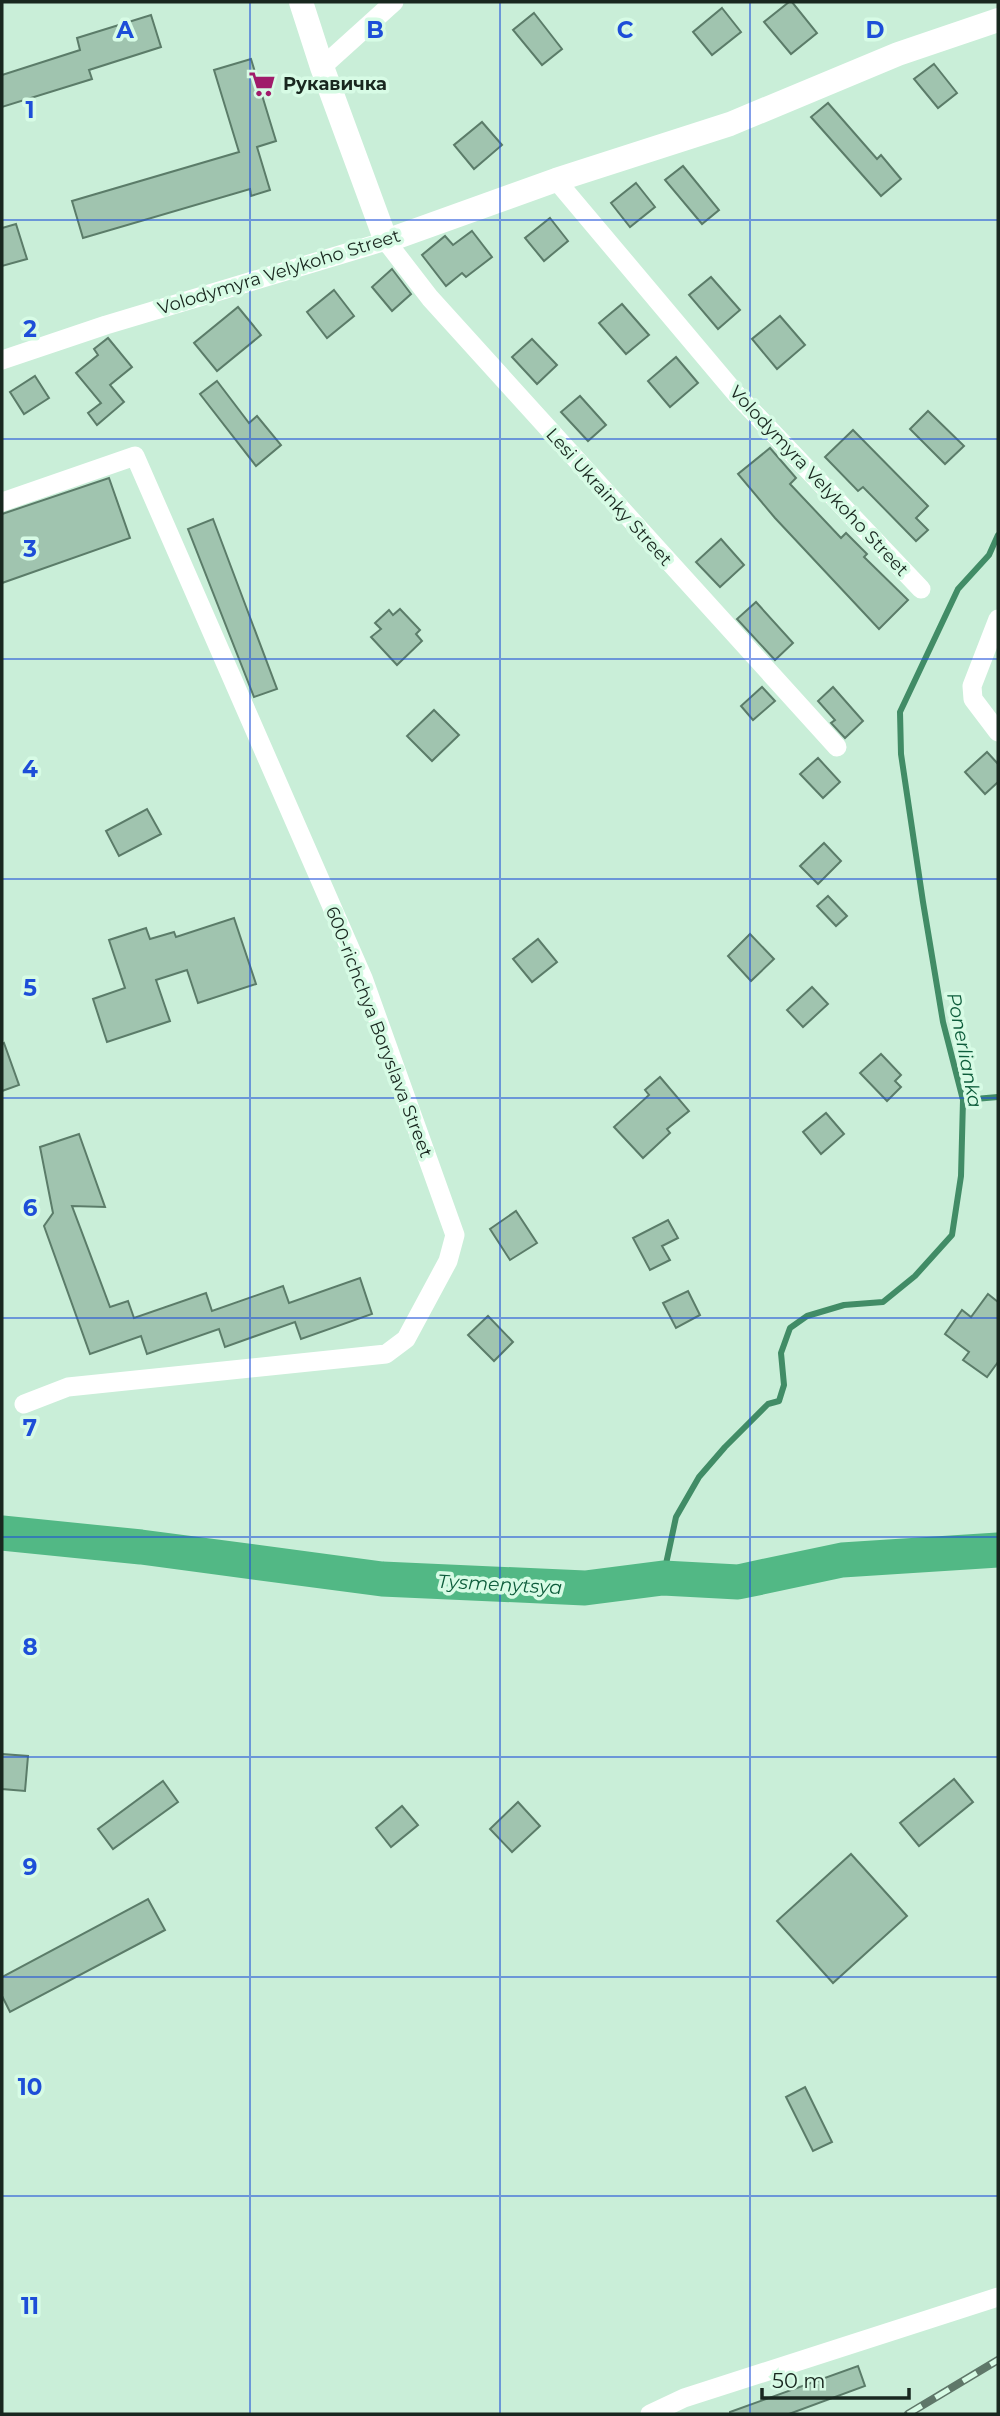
<svg xmlns="http://www.w3.org/2000/svg" width="1000" height="2416" viewBox="0 0 1000 2416" font-family="Montserrat,sans-serif">
<rect width="100%" height="100%" fill="#c9eed8"/>
<g fill="none" stroke-linecap="round" stroke-linejoin="round">
<g stroke="#418c66" stroke-width="6">
<path d="M963,1100L998,1097"/>
<path d="M663,1578L676,1517L699,1477L725,1447L768,1404L779,1401L784,1385L781,1353L790,1328L807,1316L844,1305L883,1302L915,1276L952,1235L961,1176L963,1100L943,1022L923,902L901,754L900,712L958,589L989,555L998,535"/>
</g>
<path stroke="#52b885" stroke-width="35" d="M2,1533L141,1547L382,1579L585,1588L663,1578L738,1582L842,1560L998,1550"/>
</g>
<g fill="#a0c4af" stroke="#5b7c69" stroke-width="2">
<path d="M789,2H792L817,33L791,54L764,22Z"/>
<path d="M722,8L741,32L712,55L693,32Z"/>
<path d="M534,13L562,49L542,65L513,30Z"/>
<path d="M151,15L161,47L89,70L92,79L2,107V75L80,50L77,38Z"/>
<path d="M251,59L276,141L257,147L270,190L251,196L250,189L83,238L72,201L239,152L214,70Z"/>
<path d="M934,64L957,93L938,108L914,79Z"/>
<path d="M828,103L877,159L881,155L901,179L881,196L811,117Z"/>
<path d="M482,122L502,145L474,169L454,145Z"/>
<path d="M683,166L719,210L702,224L665,180Z"/>
<path d="M636,183L655,207L630,227L611,203Z"/>
<path d="M550,218L568,241L544,261L525,238Z"/>
<path d="M16,224L27,259L2,266V228Z"/>
<path d="M472,231L492,257L466,277L462,273L446,286L422,255L445,236L453,245Z"/>
<path d="M392,269L411,294L392,311L372,287Z"/>
<path d="M711,277L740,310L718,329L689,295Z"/>
<path d="M334,290L354,316L327,338L307,312Z"/>
<path d="M622,304L649,335L626,354L599,323Z"/>
<path d="M238,307L261,335L217,371L194,343Z"/>
<path d="M780,316L805,345L777,369L752,339Z"/>
<path d="M108,338L132,367L110,385L124,402L97,425L88,413L101,403L76,373L98,355L94,349Z"/>
<path d="M532,339L557,365L537,384L512,357Z"/>
<path d="M676,357L698,383L670,407L648,381Z"/>
<path d="M35,376L49,398L24,414L10,392Z"/>
<path d="M217,381L249,423L257,416L281,445L256,466L200,394Z"/>
<path d="M580,396L606,425L588,441L561,412Z"/>
<path d="M928,411L964,446L945,464L910,429Z"/>
<path d="M853,430L928,506L916,518L928,530L916,541L863,487L858,491L825,457Z"/>
<path d="M770,448L796,478L790,484L841,538L846,533L867,554L864,557L908,600L879,629L775,518L738,474Z"/>
<path d="M109,478L130,538L2,583V514Z"/>
<path d="M213,519L277,689L254,697L188,529Z"/>
<path d="M721,539L744,565L720,587L696,562Z"/>
<path d="M756,602L793,643L775,660L737,619Z"/>
<path d="M400,609L420,630L416,634L422,641L397,665L371,637L381,629L375,623L389,610L393,615Z"/>
<path d="M762,687L775,701L753,720L741,706Z"/>
<path d="M833,687L863,721L845,738L831,723L835,720L818,701Z"/>
<path d="M434,710L459,735L432,761L407,736Z"/>
<path d="M987,752L998,764V782L985,794L965,772Z"/>
<path d="M818,758L840,782L823,798L800,774Z"/>
<path d="M147,809L161,834L119,856L106,831Z"/>
<path d="M824,843L841,861L818,884L800,866Z"/>
<path d="M828,896L847,916L836,926L817,906Z"/>
<path d="M234,918L256,984L198,1003L187,970L156,980L170,1021L107,1042L93,999L125,988L109,940L146,928L150,939L174,932L176,937Z"/>
<path d="M750,934L774,959L751,981L728,956Z"/>
<path d="M538,939L557,962L532,982L513,959Z"/>
<path d="M812,987L828,1004L803,1027L787,1010Z"/>
<path d="M4,1043L19,1085L2,1091V1044Z"/>
<path d="M881,1054L901,1075L895,1081L901,1087L887,1101L860,1073Z"/>
<path d="M660,1077L689,1111L667,1129L670,1133L643,1158L614,1127L649,1095L645,1090Z"/>
<path d="M826,1113L844,1134L821,1154L803,1132Z"/>
<path d="M79,1134L105,1207L72,1206L110,1307L128,1301L134,1318L206,1293L212,1311L283,1286L289,1303L360,1278L372,1314L301,1339L295,1322L225,1347L219,1329L147,1354L141,1336L90,1354L44,1226L53,1213L40,1147Z"/>
<path d="M516,1211L537,1243L510,1260L490,1229Z"/>
<path d="M668,1220L678,1238L662,1246L670,1260L650,1270L633,1238Z"/>
<path d="M688,1291L700,1315L676,1328L663,1303Z"/>
<path d="M988,1294L998,1302V1362L987,1377L963,1360L969,1352L945,1334L962,1310L971,1317Z"/>
<path d="M488,1316L513,1342L494,1361L468,1335Z"/>
<path d="M2,1754L28,1756L25,1791L2,1789Z"/>
<path d="M954,1779L973,1802L919,1846L900,1823Z"/>
<path d="M163,1781L178,1802L113,1849L98,1829Z"/>
<path d="M518,1802L540,1826L512,1852L490,1829Z"/>
<path d="M402,1806L418,1825L391,1847L376,1828Z"/>
<path d="M851,1854L907,1916L833,1983L777,1921Z"/>
<path d="M148,1899L165,1930L10,2012L2,1996V1977Z"/>
<path d="M805,2087L832,2142L813,2151L786,2097Z"/>
<path d="M858,2366L865,2386L789,2414H730V2412Z"/>
</g>
<g fill="none" stroke-linecap="round" stroke-linejoin="round">
<g stroke="#fff" stroke-width="19">
<path d="M322,67L394,2"/>
<path d="M556,180L737,395L921,589"/>
<path d="M2,360L106,325L386,241L430,298L837,747"/>
<path d="M2,502L135,456L363,978L455,1235L448,1261L406,1339L386,1354L68,1387L24,1404"/>
<path d="M998,619L972,686L973,699L998,732"/>
<path d="M650,2414L684,2398L998,2297"/>
</g>
<path stroke="#fff" stroke-width="24" d="M301,2L322,67L386,241L556,180L730,124L898,54L998,20"/>
<g stroke="#5f7769" stroke-width="8">
<path id="rail" d="M908,2414L998,2360"/>
</g>
<use href="#rail" stroke="#d7fbe5" stroke-width="5" stroke-dasharray="16" stroke-linecap="butt"/>
</g>
<path fill="none" stroke="#1d4ed8" stroke-width="2" stroke-opacity="0.55" d="M250,2V2414M500,2V2414M750,2V2414M2,220H998M2,439H998M2,659H998M2,879H998M2,1098H998M2,1318H998M2,1537H998M2,1757H998M2,1977H998M2,2196H998"/>
<defs>
<g id="supermarket-bare" transform="scale(2.1)"><path d="M-6-5.5h2.5l.6 2H6L4.5 2H-2.5L-4.4-4H-6ZM-1.5 3.2a1.3 1.3 0 1 0 .1 0ZM3 3.2a1.3 1.3 0 1 0 .1 0Z" fill="#a01c6b" stroke="#d7fbe5" stroke-width="2.5" paint-order="stroke"/></g>
</defs>
<g fill-rule="evenodd">
<use href="#supermarket-bare" x="262" y="84"/>
</g>
<g text-anchor="middle" stroke-width="7" stroke-linejoin="round" paint-order="stroke">
<g font-size="18" font-weight="bold" fill="#19271f" stroke="#d7fbe5" text-anchor="start">
<text x="283" y="90">Рукавичка</text>
</g>
<g font-size="18" fill="#19271f" stroke="#d7fbe5">
<text transform="translate(279 272) rotate(-17)" y="6">Volodymyra Velykoho Street</text>
<text transform="translate(819 481) rotate(47)" y="6">Volodymyra Velykoho Street</text>
<text transform="translate(609 497) rotate(48)" y="6">Lesi Ukrainky Street</text>
<text transform="translate(379 1032) rotate(69)" y="6">600-richchya Boryslava Street</text>
</g>
<g font-size="19" font-style="italic" fill="#0d5c3b" stroke="#d7fbe5">
<text transform="translate(965 1050) rotate(79)" y="7">Ponerlianka</text>
<text transform="translate(500 1584) rotate(3)" y="7">Tysmenytsya</text>
</g>
</g>
<g font-size="23" text-anchor="middle" font-weight="bold" fill="#1d4ed8" stroke="#d7fbe5" stroke-width="7" stroke-linejoin="round" paint-order="stroke">
<text x="125" y="38">A</text>
<text x="375" y="38">B</text>
<text x="625" y="38">C</text>
<text x="875" y="38">D</text>
<text x="30" y="118">1</text>
<text x="30" y="337">2</text>
<text x="30" y="557">3</text>
<text x="30" y="777">4</text>
<text x="30" y="996">5</text>
<text x="30" y="1216">6</text>
<text x="30" y="1436">7</text>
<text x="30" y="1655">8</text>
<text x="30" y="1875">9</text>
<text x="30" y="2095">10</text>
<text x="30" y="2314">11</text>
</g>
<rect width="1000" height="2416" fill="none" stroke="#19271f" stroke-width="7"/>
<path d="M762 2388v10h147v-10" fill="none" stroke="#19271f" stroke-width="3.5"/>
<text x="772" y="2388" font-size="21" fill="#19271f" stroke="#d7fbe5" stroke-width="5" paint-order="stroke">50 m</text>
</svg>
